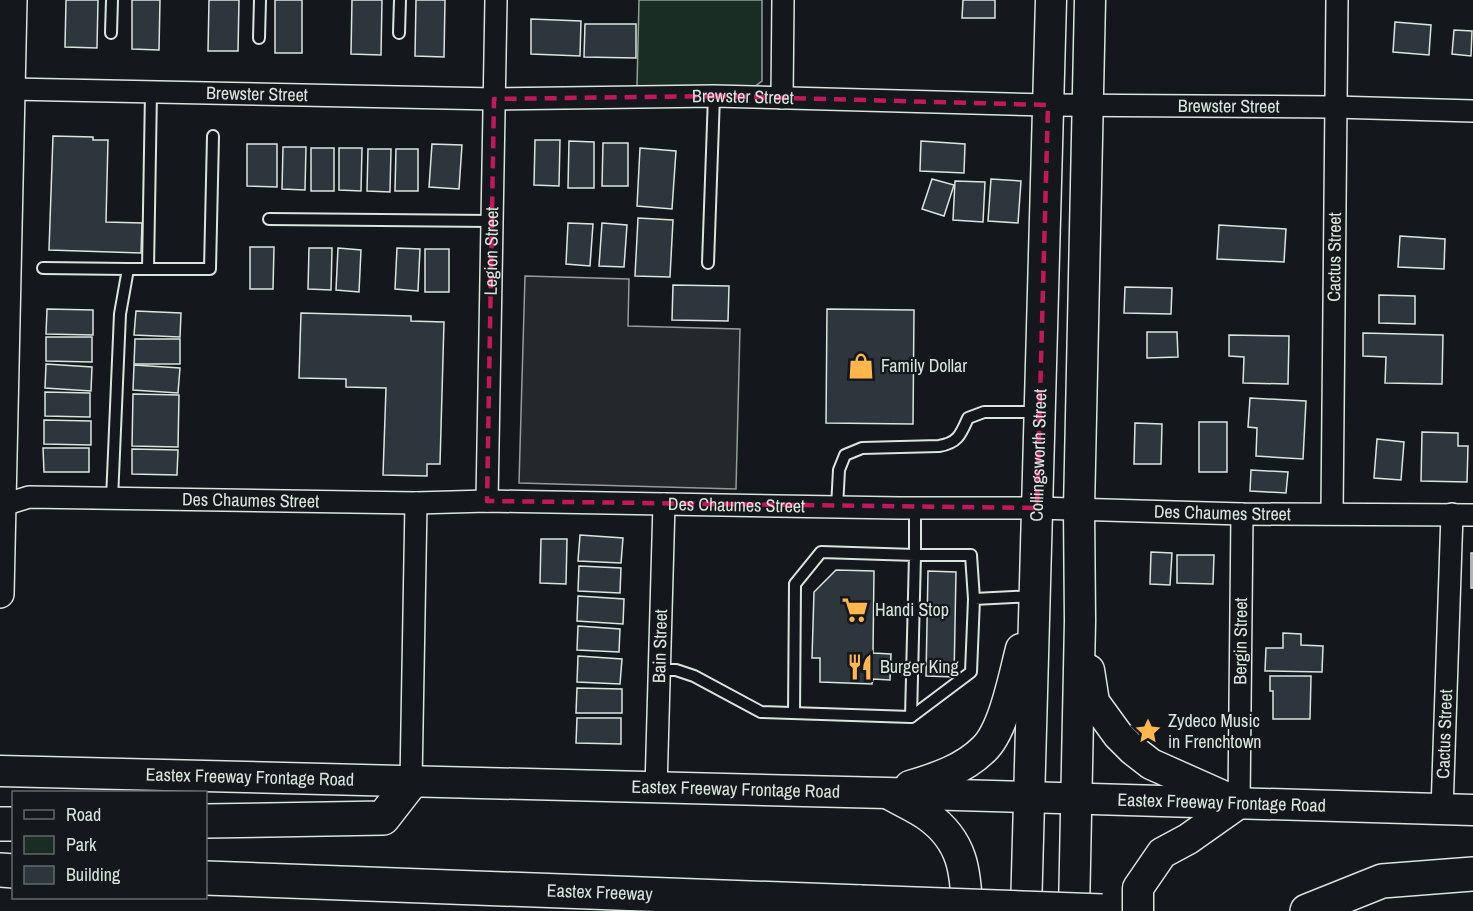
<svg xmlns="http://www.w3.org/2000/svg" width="1473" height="911" viewBox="0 0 1473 911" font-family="'Archivo Narrow',sans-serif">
<rect width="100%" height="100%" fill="#14181c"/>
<path fill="#1a2d24" stroke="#939e99" stroke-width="1.5" d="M639,0H762V81L750,90L637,86Z"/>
<path fill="#24282b" stroke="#939e99" stroke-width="1.5" d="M525,276L629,279L628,326L740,329L736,489L519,483Z"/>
<g fill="#2c363c" stroke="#d8e6dc" stroke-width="1.5">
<path d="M66,0H98L97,48L65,47Z"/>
<path d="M132,0H160L159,50L132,49Z"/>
<path d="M209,0H239L238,51H208Z"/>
<rect x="275" y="0" width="27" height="53"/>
<path d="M352,0H382L381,55L351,54Z"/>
<path d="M416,0H445L444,57L415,56Z"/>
<path d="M963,0H995V18H962Z"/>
<path d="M531,19L581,21L580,56L531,54Z"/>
<path d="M1395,22L1431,25L1429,55L1393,52Z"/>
<path d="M585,24H636V58L584,57Z"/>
<path d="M1454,30L1472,31L1471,56L1452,54Z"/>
<path d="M53,136L93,137V140H108L106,222L142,223L141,253L49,250Z"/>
<path d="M535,140H560L559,186L534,185Z"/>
<path d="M569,141L594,142V188H568Z"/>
<path d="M921,141L965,144L964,173L920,171Z"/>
<path d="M603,143H628V186H602Z"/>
<path d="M247,144H277V187L247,186Z"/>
<path d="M432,144L462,145L459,189L429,187Z"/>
<path d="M283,147H306L305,190L282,189Z"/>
<rect x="311" y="148" width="23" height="43"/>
<path d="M339,148H362L361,191L339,190Z"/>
<path d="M640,148L676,151L672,209L637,206Z"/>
<path d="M368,149H391L390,192L367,191Z"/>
<path d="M396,149H418V191H395Z"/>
<path d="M932,179L954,185L944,216L922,209Z"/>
<path d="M991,179L1021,181L1018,223L988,221Z"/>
<path d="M955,181L985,182L983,222L953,220Z"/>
<path d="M638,218L673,220L670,277L635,276Z"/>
<path d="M568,223L593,224L590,266L566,264Z"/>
<path d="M602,223L627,225L624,267L599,266Z"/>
<path d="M1219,225L1286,229L1284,262L1217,259Z"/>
<path d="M1400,236L1445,239L1444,269L1398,267Z"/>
<path d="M250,247H274L273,289H250Z"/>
<path d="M309,248H332L331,290L308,289Z"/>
<path d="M338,248L361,250L359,292L336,290Z"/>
<path d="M397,248L420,249L418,291L395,289Z"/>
<rect x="425" y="249" width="24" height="43"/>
<path d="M673,285L729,286L728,321L672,320Z"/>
<path d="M1125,287L1172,288L1171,314L1124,313Z"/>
<path d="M1379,295L1415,296V324L1379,323Z"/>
<path d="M47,309L93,310V335L46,334Z"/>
<path d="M827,309L914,310L913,424L826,423Z"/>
<path d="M136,311L181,313L180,337L134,335Z"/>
<path d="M301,313L411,316V321L444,322L440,464H427V476L383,475L386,388L346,387V379L299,378Z"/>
<path d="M1147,332H1177L1178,357L1147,358Z"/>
<path d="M1363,333L1443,335L1442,384L1385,383L1386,357L1363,356Z"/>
<path d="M1229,335L1289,336L1288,384L1243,383L1244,357L1229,356Z"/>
<path d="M46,337H92V362L46,361Z"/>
<path d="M135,339H180V364H134Z"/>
<path d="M46,364L92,367L91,391L45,388Z"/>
<path d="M134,365L180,368L178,393L133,390Z"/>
<path d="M45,392L90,393V417L45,416Z"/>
<path d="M133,394L179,395L178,447L132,446Z"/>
<path d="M1250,398L1306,401L1303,459L1256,456L1257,428L1248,427Z"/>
<path d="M44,420L91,421V445L44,444Z"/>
<rect x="1199" y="422" width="28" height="50"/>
<path d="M1135,423L1162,424L1161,464H1134Z"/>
<path d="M1422,432L1458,433V446H1468L1467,482L1421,481Z"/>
<path d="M1377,439L1404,442L1401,480L1374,478Z"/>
<path d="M43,448H89V472H44Z"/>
<path d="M132,449L178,450L177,475L132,474Z"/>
<path d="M1251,470L1288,472L1286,493L1250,491Z"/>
<path d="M580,535L623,538L621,563L578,561Z"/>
<path d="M541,539H567L566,584L540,583Z"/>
<path d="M1151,552L1172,553L1170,585L1150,584Z"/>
<rect x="1471" y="553" width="2" height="35"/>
<path d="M1177,555H1214L1213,584L1177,583Z"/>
<path d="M579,566L621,568L620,593L578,591Z"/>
<path d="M836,570L874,571L873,653L891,654L890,680L873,679L872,684L820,682V658H812L814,592Z"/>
<path d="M928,571L956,572L954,677L926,676Z"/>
<path d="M578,596L624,599L623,624L577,621Z"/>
<path d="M578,626L620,629L619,652L577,650Z"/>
<path d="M1283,633L1301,634V645L1323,646L1322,672L1265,671L1266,648H1283Z"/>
<path d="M578,656L622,659L620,684L577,682Z"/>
<path d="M1270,676H1311L1310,719H1273V691H1270Z"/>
<path d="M577,688L622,689V713H576Z"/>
<path d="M577,718H621V744L576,743Z"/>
</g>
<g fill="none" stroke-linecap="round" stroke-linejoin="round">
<g stroke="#d8e6dc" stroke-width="14">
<g id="service">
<path d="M111,33L112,0"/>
<path d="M399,33L400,0"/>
<path d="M259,38L260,0"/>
<path d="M269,219L492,221"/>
<path d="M708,263L714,96"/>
<path d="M43,268L128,269L120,314L112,499"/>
<path d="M128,269H148L151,92"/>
<path d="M148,269H210L213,136"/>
<path d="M837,507L839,470L845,455L862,448L939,446C958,443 961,434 968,418L984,412H1039"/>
<path d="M915,508V555H971L974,599"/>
<path d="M659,670H676L694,676L761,712L911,717L971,672L974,599L1034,596"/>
<path d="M794,713L795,584L821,552L915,555L911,717"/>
</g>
</g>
<g stroke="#d8e6dc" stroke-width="24">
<g id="minor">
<path id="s1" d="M11,89L494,99L714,96L1048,105L1335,107L1473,111"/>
<path d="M782,98L783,0"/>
<path id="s2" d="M487,501L496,0"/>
<path id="s3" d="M0,506L29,497L416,503L487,501L899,508H1037L1242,514L1473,515"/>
<path id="s4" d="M1332,513L1337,0"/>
<path d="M411,782L416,503"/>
<path id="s5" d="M656,788L664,504"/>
<path id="s6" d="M1239,803L1242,514"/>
<path id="s7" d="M1442,810L1452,514"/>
</g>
</g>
<g stroke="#d8e6dc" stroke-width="30">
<path id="tertiary" d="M0,594L13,0"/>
</g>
<g stroke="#d8e6dc" stroke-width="33">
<g id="secondary">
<path d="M1089,670L1094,702L1118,735L1133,750L1151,764L1225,797"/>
<path id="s8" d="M0,771L887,793L1473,810"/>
<path d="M910,786C937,778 964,769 984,749C1004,730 1014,676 1021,649"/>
<path d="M891,795C903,802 917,808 928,816C963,841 966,872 967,911"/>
<path id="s9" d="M1026,911C1033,607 1044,304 1051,0"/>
<path d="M1074,911L1080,621L1079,509L1090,0"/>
<path d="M1138,911V888L1162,853L1188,839L1239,803"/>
</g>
</g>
<g stroke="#d8e6dc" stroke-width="36">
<g id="motorway">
<path d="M206,821L383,818L411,782"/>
<path d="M0,824H14"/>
<path d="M0,870L14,871"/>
<path id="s10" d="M206,878L861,902"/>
<path d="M1307,911L1382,881L1473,874"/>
</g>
</g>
<use href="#service" stroke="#14181c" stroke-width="10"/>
<use href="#minor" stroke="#14181c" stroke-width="21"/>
<use href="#tertiary" stroke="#14181c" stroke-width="27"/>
<use href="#secondary" stroke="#14181c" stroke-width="30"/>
<use href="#motorway" stroke="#14181c" stroke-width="33"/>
<g stroke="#d8e6dc" stroke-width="36" stroke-linecap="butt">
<path id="motorway-bridge" d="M861,902L1102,911"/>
</g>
<use href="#motorway-bridge" stroke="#14181c" stroke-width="33"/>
</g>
<path fill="none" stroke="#c2185b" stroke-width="4.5" stroke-dasharray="12 8" stroke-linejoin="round" d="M714,96L1048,105L1037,508L487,501L494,99Z"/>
<defs>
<g id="shop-bare" transform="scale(2.07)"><path d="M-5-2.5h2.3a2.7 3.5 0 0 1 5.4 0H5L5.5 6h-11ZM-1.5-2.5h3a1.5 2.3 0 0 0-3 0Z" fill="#ffb74d" stroke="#14181c" stroke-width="2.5" paint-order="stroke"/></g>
<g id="supermarket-bare" transform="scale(2.07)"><path d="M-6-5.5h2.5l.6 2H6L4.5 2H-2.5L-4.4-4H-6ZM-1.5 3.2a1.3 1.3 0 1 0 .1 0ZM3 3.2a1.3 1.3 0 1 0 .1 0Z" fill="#ffb74d" stroke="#14181c" stroke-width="2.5" paint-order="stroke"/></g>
<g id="restaurant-bare" transform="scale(2.07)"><path d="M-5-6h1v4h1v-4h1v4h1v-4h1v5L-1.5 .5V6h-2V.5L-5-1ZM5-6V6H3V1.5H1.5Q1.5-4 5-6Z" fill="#ffb74d" stroke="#14181c" stroke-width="2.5" paint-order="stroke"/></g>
<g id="sight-bare" transform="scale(2.07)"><path d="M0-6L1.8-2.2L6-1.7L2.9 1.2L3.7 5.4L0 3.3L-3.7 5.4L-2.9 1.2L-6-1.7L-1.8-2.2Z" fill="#ffb74d" stroke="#14181c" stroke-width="2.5" paint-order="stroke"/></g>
</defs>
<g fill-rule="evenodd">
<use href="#shop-bare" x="861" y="366"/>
<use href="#supermarket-bare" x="855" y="610"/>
<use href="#restaurant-bare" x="860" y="667"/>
<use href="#sight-bare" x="1148" y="731"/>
</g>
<g text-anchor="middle" stroke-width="4.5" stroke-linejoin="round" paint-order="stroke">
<g font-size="18" fill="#d8e6dc" stroke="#14181c">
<text dy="6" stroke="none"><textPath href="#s1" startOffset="246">Brewster Street</textPath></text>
<text dy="6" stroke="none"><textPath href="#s1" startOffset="732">Brewster Street</textPath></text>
<text dy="6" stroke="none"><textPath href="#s1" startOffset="1218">Brewster Street</textPath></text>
<text dy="6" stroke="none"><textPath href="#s2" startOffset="250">Legion Street</textPath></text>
<text dy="6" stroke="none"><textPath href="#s4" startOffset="256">Cactus Street</textPath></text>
<text dy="6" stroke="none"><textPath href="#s9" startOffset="456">Collingsworth Street</textPath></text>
<text dy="6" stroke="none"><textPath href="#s3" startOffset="252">Des Chaumes Street</textPath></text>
<text dy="6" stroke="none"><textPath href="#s3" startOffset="738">Des Chaumes Street</textPath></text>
<text dy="6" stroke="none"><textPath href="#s3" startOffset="1224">Des Chaumes Street</textPath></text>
<text dy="6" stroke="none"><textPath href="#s6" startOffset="162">Bergin Street</textPath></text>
<text dy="6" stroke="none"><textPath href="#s5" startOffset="142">Bain Street</textPath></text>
<text dy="6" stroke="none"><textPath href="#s7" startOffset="76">Cactus Street</textPath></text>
<text dy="6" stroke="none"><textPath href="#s8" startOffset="250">Eastex Freeway Frontage Road</textPath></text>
<text dy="6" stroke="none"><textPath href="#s8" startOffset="736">Eastex Freeway Frontage Road</textPath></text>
<text dy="6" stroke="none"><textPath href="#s8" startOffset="1222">Eastex Freeway Frontage Road</textPath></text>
<text dy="6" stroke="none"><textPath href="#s10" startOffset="394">Eastex Freeway</textPath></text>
</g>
<g font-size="18" fill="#d8e6dc" stroke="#14181c" text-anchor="start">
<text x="881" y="372">Family Dollar</text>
<text x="875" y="616">Handi Stop</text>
<text x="880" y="673">Burger King</text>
<text x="1168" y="727">Zydeco Music<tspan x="1168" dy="21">in Frenchtown</tspan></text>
</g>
</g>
<rect x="12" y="791" width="195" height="108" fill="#14181c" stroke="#626a69" stroke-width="1.5"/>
<rect x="24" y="810" width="30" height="9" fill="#14181c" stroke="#626a69" stroke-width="1.5"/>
<text x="66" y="821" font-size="18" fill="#d8e6dc">Road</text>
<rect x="24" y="836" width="30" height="18" fill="#1a2d24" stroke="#626a69" stroke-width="1.5"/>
<text x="66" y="851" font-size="18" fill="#d8e6dc">Park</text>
<rect x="24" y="866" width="30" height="18" fill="#2c363c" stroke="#626a69" stroke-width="1.5"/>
<text x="66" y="881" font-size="18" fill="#d8e6dc">Building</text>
</svg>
